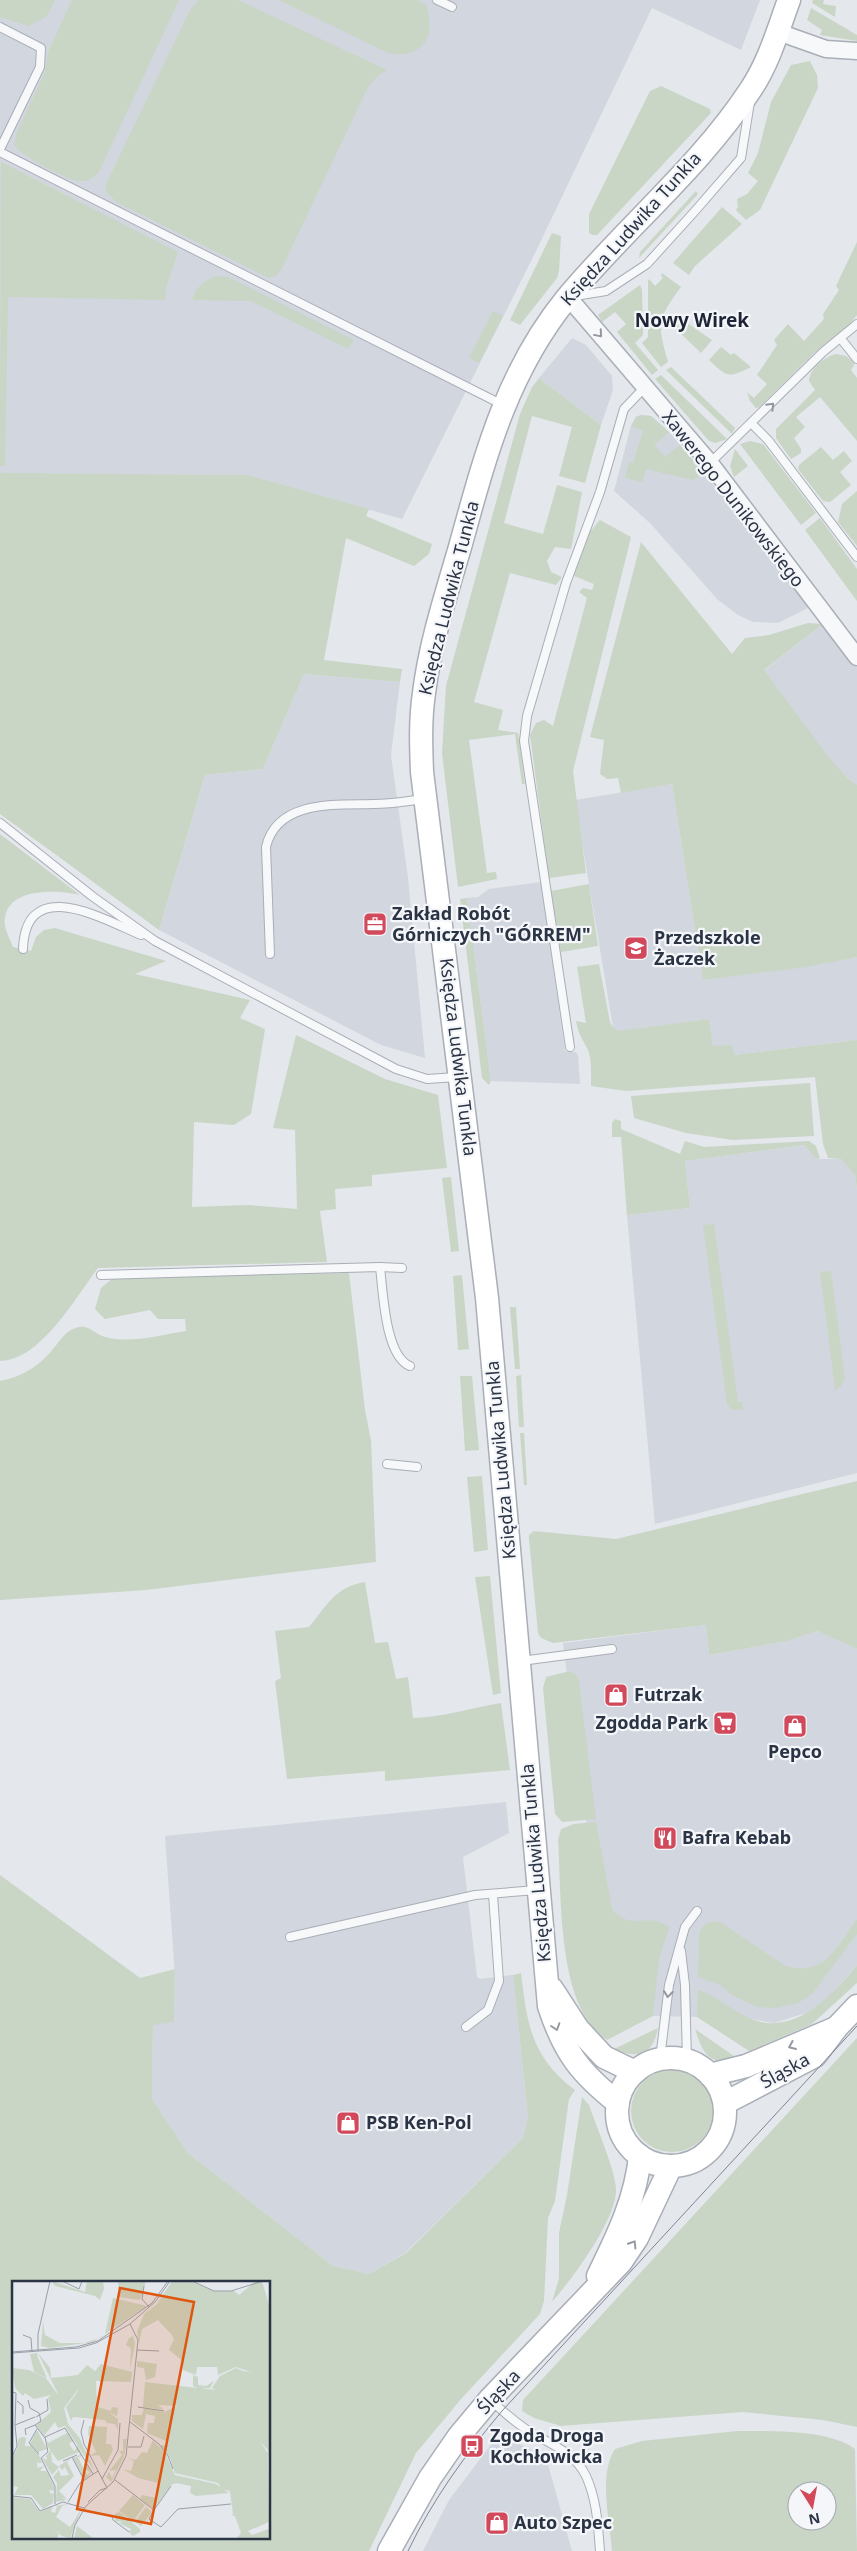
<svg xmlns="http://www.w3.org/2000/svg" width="857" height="2551" viewBox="0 0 857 2551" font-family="'Noto Sans',sans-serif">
<rect width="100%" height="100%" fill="#e4e7ec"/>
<g fill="#d2d6de">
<path d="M0,0H760L741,50L652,8L537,249L402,519L248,475L0,474Z"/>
<path d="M572,338L586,345L612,376L613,390L601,425L539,378Z"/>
<path d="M641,415L651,416L669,432L704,473L810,607L778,623L753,622L738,615L717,599L650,523L614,491L631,426L636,417Z"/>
<path d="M823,624L857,668V821L752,680Z"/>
<path d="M304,674L400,682L391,755L408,878L425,1058L381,1045L159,930L205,775L263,769Z"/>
<path d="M672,784L703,980L857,957V1040L734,1055L713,1046L709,1019L625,1031H619L613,1027L575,800Z"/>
<path d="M541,882L565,1051L576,1052L578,1056L580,1084L491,1081L467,898L478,897L489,889Z"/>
<path d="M804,1145L816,1159H841L855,1175L857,1190V1473L655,1524L627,1215L690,1208L685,1161Z"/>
<path d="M706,1625L709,1655L787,1641L817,1631L857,1649V1965L828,1998L812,2011L774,2023L704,2011L697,2017L653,2016L643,1989L606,1976L563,1643Z"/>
<path d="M506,1802L509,1833L463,1857L477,1977L480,1979L513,1975L528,2117L523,2138L405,2253L369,2274L333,2266L188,2153L152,2099L153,2024L174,2022L175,1975L165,1836Z"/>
<path d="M499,2434L546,2457L572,2551H423L449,2500Z"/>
</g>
<g fill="#c9d6c5" fill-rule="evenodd">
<path d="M0,0H55L46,17L28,26L0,17Z"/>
<path d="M72,0H179L99,172C94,178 87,182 78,181C67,180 20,155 14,145L17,132L45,72L48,52Z"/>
<path d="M199,0H238L387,70L379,75L368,87L282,268L277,275L269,278L116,202L106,191V184L190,10Z"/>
<path d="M279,0H417L427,5C428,13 431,25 429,33C423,52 406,57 388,53Z"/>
<path d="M813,0H824L823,4L836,6L835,17L812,3Z"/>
<path d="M811,8L857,35V41L820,35L822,30L807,20Z"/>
<path d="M810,61L817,75L818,88L760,210L746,220L736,210L738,207L737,199L747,194L758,181L748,173L758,153L771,102L791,65Z"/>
<path d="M661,86L710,109L711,113L597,235H593L589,233V214L650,91Z"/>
<path d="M1,162L178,252L166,288L165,300L8,297L5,466H0Z"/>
<path d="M696,191L698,194L639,258L640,252Z"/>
<path d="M722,207L742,224L695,266L689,275L673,263Z"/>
<path d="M552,233L561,236L559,271L557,278L520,325L510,320Z"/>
<path d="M857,242V315L849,325L815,352L760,407L756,408L750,401L747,392L754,398L767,384L757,375L777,345L774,340L788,324L804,341L824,319L823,314L839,290L836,286Z"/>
<path d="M662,273L681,287C657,320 657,322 668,362L661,367L642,343L648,337V281L649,279L655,286L663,278L661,276Z"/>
<path d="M217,276L228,277L354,340L348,349L251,301L192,300C196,287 204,280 217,276Z"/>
<path d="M640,285L642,290L643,335L635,343L658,370L652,375L617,332L626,324L615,312L602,322L598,315Z"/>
<path d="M493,311L503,316L479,363L469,358Z"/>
<path d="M680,318L712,340L701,353L673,326Z"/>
<path d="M721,347L731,355L734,353L751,367C728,378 728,378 709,360Z"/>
<path d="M836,354L846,356L855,363L851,370L857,378V441L820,397L796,417L805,427L794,438L801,449V453L791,459L776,438V429L815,390L809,381C810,368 824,357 836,354Z"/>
<path d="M671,367L735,428L732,434L666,370Z"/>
<path d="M661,375L727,439L716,443L709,441L655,379Z"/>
<path d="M539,378L601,425L585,483L559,476L572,427L532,416L504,523L543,534L557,485L582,492L571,549L555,547L547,561L551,572L562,577L556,585L510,573L474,702L503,710L498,730L518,733L525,784H522L515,734L469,740L487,873L496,872L497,879L458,887L442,753L446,686L520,414L532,387Z"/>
<path d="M641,415L651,416L669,432L654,445L665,457L680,445L704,473L693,480L646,469L642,482L625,478L629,462L633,463L643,431L631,426L636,417Z"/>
<path d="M750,441L763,444L816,513L801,525L740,444Z"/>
<path d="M821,447L833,460L844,451L852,461L840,472L851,485L830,502L823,501L798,469L799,465Z"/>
<path d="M735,449L748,466L734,477L730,466Z"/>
<path d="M0,473L248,475L369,509L366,516L432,544L429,554L414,566L346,538L324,660L402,669L400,682L304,674L263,769L205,775L159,930L0,814Z"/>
<path d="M857,491V546L838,522L842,504Z"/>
<path d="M820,518L857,569V601L805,530Z"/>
<path d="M600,520L631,537L573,771L586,873L549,878L530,735L536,723L544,720L553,726L587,598L579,592L583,588L592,590L594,584L574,576L589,533Z"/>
<path d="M641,542L732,654L745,638L769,635L808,623L823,624L764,670L827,755L848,779L857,785V957L806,967L703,980L672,784L621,793L618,778L607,779L600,774L604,740L590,737Z"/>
<path d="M0,834L80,895C59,890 10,887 5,917C3,927 9,937 13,947L31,951L36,937L44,930L55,928L166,961L135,974L250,1000L240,1018L265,1029L251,1114L234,1125L194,1122L192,1207L249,1205L297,1209L295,1130L273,1128L296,1035L385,1079L438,1095L447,1168L372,1175V1186L335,1189L336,1209L320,1211L327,1262L98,1268C75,1298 41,1360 0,1361Z"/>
<path d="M589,884L598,946L561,952L551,891Z"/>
<path d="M467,898L491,1081L489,1085L482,1078L460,899Z"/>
<path d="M599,964L610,1022L613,1027L619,1031L709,1019L713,1046L732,1045L734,1055L857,1040V1190L855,1175L841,1159L828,1158L823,1144L815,1077L626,1091L591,1086C591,1075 592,1060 588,1050C582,1038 579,1036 576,1021L586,1023L577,967Z"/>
<path d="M810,1083L814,1136L733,1140L686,1133L634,1118L631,1096Z"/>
<path d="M615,1119L621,1121V1129L680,1154L685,1141L704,1147L809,1141L816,1146L820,1158L816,1159L804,1145L685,1161L690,1208L627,1215L621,1137H612V1123Z"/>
<path d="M451,1177L459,1251L451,1252L442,1178Z"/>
<path d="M714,1224L738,1402H742L743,1409L732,1410L727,1404L703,1225Z"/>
<path d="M831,1271L845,1379L840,1387L833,1391L835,1388L820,1272Z"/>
<path d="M349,1273L365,1410L371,1440L376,1562L146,1590L0,1600V1381C24,1377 42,1364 57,1344C62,1338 66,1332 73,1329C88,1322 92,1333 105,1337C130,1344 160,1335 186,1331L185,1319H158L150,1310L105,1319L95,1309L101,1288L113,1278Z"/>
<path d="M462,1275L469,1349L458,1350L453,1276Z"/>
<path d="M510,1307H516L520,1369H515Z"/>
<path d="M521,1375L524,1427H519L516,1376Z"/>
<path d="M460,1376H472L479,1450L465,1451Z"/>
<path d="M520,1433H524L527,1485H524Z"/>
<path d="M482,1476L488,1550L474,1552L467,1477Z"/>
<path d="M857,1481V1649L817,1631L787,1641L709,1655L706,1625L553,1643L541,1638L538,1633L529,1539V1535L534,1531L616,1539Z"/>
<path d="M490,1576L501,1693L493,1695L475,1577Z"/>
<path d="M365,1582L375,1643L388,1642L396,1679L408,1677L413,1718C443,1717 471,1708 501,1703L510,1770L385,1781V1771L287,1779L275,1681L281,1678L275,1631L309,1627C327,1605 335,1587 365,1582Z"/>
<path d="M570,1671L577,1676L579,1682L596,1819L562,1822L555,1814L543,1688L546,1677Z"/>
<path d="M596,1822L612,1909C630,1933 652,1910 669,1928L659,1958L653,2016L607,2040C556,2007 562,1896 558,1840L561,1829L574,1824Z"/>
<path d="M0,1875L140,1978L175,1969L174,2022L153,2025L152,2099L188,2153L333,2266L369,2274L406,2253L523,2138L528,2117L513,1975L521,1973C527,2023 531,2057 575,2090L569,2099L555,2201L548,2218L544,2301L540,2314L462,2398L416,2453L369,2551H0ZM14,2282H269V2537H14Z"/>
<path d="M857,1919V1934L812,1994L798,2003L775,2008L757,2007L732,1995L720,1985L698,1977L699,1934C701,1925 711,1920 720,1922L784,1965C824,1979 837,1947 857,1919Z"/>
<path d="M857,1965V1983L812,2024L749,2051L697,2017L698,1990C717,1996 731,2010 749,2018C793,2038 832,1996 857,1965Z"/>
<path d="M658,2028C653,2056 637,2059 614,2049Z"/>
<path d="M695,2029L741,2061C710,2063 705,2060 695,2029Z"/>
<path d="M857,2038V2427L823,2420L743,2412L561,2426L534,2418L522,2411L523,2400Z"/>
<circle cx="672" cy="2111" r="41"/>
<path d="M582,2097L589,2105C595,2123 616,2172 616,2189C617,2219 572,2279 552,2302L559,2278V2233L567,2195Z"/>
<path d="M737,2431C770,2431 829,2429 855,2449L857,2551H612C610,2521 598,2475 615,2449L642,2441ZM797,2491H827V2521H797Z"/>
</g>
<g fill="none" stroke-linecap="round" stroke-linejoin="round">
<g stroke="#a9aeb7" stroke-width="10">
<g id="lane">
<path d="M437,0L452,7"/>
<path d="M0,27L41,48L40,67L0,149"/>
<path d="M0,152L503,405"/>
<path d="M575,296L606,291L647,264L695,211L741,158L750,102"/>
<path d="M841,339L857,359"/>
<path d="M752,424L768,440L857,557"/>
<path d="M710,463L823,352L857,324"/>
<path d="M0,823L92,896L155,941L396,1069L427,1079L457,1077"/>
<path d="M23,949C26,874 103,919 141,935"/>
<path d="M270,954L266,847C277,800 335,805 374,804C391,804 407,801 424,799"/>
<path d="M570,1047L524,741L527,716L566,583L600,492L624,409L644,388"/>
<path d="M380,1267C383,1291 385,1356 410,1366"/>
<path d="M101,1275L380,1267L402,1268"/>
<path d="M387,1464L417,1467"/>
<path d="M521,1661L612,1649"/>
<path d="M290,1937L475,1895L537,1890"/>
<path d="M681,1951L685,1985L687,2060"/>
<path d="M466,2027L488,2010L499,1981L493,1894"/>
<path d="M660,2059L669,1985L685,1927L697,1911"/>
<path d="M492,2401C503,2412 514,2421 527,2430C548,2443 575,2452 586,2476C597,2500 598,2526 600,2551"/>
</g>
</g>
<g stroke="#a9aeb7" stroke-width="19">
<g id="street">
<path d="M778,32L826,49L857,51"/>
<path d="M568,297L710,463L857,657"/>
</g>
</g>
<g stroke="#a9aeb7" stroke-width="25">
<g id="secondary">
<path d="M552,1989L578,2029L604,2057L635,2072"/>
<circle cx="671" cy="2112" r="54"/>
<path d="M710,2075L746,2066L836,2028"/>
<path d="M618,2103C580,2073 564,2052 549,2006L487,1298L422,772C421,746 420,720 424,693C430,644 446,595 460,547C485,457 506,373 567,298C626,227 700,167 751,89C769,62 778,30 789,0"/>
<path d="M725,2103L815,2056L837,2027L857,2006"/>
<path d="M598,2276C617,2237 636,2199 640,2156"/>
<path d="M389,2551L430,2478L459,2436L490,2399L621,2262L637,2238L671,2166"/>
</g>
</g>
<use href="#lane" stroke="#f7f8fa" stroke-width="8"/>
<use href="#street" stroke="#f7f8fa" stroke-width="16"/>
<use href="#secondary" stroke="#fff" stroke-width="22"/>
<path stroke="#7d8696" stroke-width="1" d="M408,2551C433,2499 465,2455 502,2411L857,2026"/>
</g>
<defs><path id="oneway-chevron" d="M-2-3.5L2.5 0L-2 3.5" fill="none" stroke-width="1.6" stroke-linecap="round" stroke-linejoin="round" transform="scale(1.25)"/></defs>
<g stroke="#9196a0">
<use href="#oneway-chevron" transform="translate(599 334) rotate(50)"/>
<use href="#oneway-chevron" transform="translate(771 406) rotate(-45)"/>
<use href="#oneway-chevron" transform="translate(668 1994) rotate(97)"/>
</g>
<g stroke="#959aa2">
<use href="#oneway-chevron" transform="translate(556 2027) rotate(72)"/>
<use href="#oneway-chevron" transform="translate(792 2046) rotate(157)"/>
<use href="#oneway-chevron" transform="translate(633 2244) rotate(-58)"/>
</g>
<defs>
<g id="office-square" transform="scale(1.25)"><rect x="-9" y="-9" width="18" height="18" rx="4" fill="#d1495b" stroke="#f4f6f9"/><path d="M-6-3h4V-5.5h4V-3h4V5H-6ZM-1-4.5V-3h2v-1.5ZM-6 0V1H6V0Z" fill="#fff"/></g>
<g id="school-square" transform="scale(1.25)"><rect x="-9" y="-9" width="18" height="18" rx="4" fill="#d1495b" stroke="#f4f6f9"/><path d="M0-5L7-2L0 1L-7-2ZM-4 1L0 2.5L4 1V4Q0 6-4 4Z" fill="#fff"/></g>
<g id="shop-square" transform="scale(1.25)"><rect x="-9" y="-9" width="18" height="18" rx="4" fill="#d1495b" stroke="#f4f6f9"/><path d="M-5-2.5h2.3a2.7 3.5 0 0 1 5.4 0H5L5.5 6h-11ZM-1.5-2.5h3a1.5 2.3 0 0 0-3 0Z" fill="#fff"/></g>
<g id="supermarket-square" transform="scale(1.25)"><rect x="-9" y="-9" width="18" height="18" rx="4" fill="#d1495b" stroke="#f4f6f9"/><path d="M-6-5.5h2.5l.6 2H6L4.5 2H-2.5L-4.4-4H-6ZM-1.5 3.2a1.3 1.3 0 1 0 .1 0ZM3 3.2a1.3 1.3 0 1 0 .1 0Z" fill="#fff"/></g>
<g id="restaurant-square" transform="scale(1.25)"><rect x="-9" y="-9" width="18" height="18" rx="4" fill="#d1495b" stroke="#f4f6f9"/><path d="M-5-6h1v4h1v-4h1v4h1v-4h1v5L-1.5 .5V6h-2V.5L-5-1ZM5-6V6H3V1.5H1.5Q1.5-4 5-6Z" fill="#fff"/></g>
<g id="bus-square" transform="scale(1.25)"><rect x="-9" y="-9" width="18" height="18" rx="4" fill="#d1495b" stroke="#f4f6f9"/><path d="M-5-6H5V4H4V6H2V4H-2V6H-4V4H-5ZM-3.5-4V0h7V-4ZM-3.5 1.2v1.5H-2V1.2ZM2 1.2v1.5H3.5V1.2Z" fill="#fff"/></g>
</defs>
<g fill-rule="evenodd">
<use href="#office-square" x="375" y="924"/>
<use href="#school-square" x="636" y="948"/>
<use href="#shop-square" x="616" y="1695"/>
<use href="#supermarket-square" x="725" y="1723"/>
<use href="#shop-square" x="795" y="1726"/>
<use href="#restaurant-square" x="665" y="1838"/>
<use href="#shop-square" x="348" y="2123"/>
<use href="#bus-square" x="472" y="2446"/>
<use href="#shop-square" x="497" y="2523"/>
</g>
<g text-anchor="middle" stroke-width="4.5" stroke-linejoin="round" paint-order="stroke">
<g font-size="18" fill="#2b3445" stroke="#f4f6f9">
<text transform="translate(631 229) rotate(-48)" y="6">Księdza Ludwika Tunkla</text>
<text transform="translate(733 499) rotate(52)" y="6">Xawerego Dunikowskiego</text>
<text transform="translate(449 598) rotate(-76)" y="6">Księdza Ludwika Tunkla</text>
<text transform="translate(458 1057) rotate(83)" y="6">Księdza Ludwika Tunkla</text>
<text transform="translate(501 1460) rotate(-95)" y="6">Księdza Ludwika Tunkla</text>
<text transform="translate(536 1863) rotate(-95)" y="6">Księdza Ludwika Tunkla</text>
<text transform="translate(785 2071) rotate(-29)" y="6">Śląska</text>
<text transform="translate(499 2392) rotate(-47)" y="6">Śląska</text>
</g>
<g font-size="18" font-weight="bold" fill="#2b3445" stroke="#f4f6f9" text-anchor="start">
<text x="392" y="920">Zakład Robót<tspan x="392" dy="21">Górniczych "GÓRREM"</tspan></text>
<text x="654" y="944">Przedszkole<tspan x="654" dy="21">Żaczek</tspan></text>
<text x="634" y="1701">Futrzak</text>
<text x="708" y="1729" text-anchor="end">Zgodda Park</text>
<text x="795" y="1758" text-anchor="middle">Pepco</text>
<text x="682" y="1844">Bafra Kebab</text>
<text x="366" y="2129">PSB Ken-Pol</text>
<text x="490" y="2442">Zgoda Droga<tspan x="490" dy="21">Kochłowicka</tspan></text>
<text x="514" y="2529">Auto Szpec</text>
</g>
<g font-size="19" font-weight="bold" fill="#1d2536" stroke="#f4f6f9">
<text x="692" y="327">Nowy Wirek</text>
</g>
</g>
<g transform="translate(12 2281)">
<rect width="258" height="258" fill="#e4e7ec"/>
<path d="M40,0L73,11L75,0H91L92,8L88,19L83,15L43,5ZM106,0H134L128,19L107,16ZM160,0H178L202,10H222L227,14L244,0H250L258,27L257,180L256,169L248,161L256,172L257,241L236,250L240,254L257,248V257H225L229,252L223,235L219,234L221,233L218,210L210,208L206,202L163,192L158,177L148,164H154V160L135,152L136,142H142L143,135L134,133L131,148L120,140V134H130L132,127L152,131L165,125L146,124L152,129L131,126L133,101L185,107L181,105V94L186,96V104L194,105L202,100L198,107H189L204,109L200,107L208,95L224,87L231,90L239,91L224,86L206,94L205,86H185L184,94L171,89V80L157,69L162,58L159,53L146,39L130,48L127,63L125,51L132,33L145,23ZM101,17L135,25L81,61L38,67L29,65L31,41L33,54L48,62H72L88,57L93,53ZM121,55L123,63L118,88L119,67L114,64L117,57ZM25,72L26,77L35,97L22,91L18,73ZM26,72L38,87L39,97L66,94L75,84L83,90L89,83L120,91L119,101L84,100L85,126L99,130L100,126L106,127L105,135L96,131L106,138V149L103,143L95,142L93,139L61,136L59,140L54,126L64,113L67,107L52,127L56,143L67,156L83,191L53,145L46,147L43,141L32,155L24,144L39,131L36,117L39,114L22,118L13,112L11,115L3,107L0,87L17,89L34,97L47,115ZM125,80L145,83L143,96L134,99L132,87L125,86ZM77,145L95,146L94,163H99L101,169L93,185L87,174L78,175L84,171L76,153ZM52,147L62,160L57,162L59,166L62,170L66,165L71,175L66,176L75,194L78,191L73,188L76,185L79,192L76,196L72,198L61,177L68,174L67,171L46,180L36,166L34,157L36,162L55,152ZM25,149L35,168L26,171L18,163ZM10,156L14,157L13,165H19L26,172L30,182H26V178L25,187L32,185L28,190H35L42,205V210L37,209L39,213L42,212L41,222L31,228L19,214H2L6,206L0,205V177L5,168L6,158ZM111,158H115L112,176L99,201L94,196L97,191L100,197L104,189L97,190L110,174L107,170V166V170H111ZM141,159L153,172L163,194L204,203L217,212L184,215L178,212L179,205L164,202L159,204L142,228L128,218L130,214L144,217L147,202L126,197L111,188L119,190L122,180L116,177L124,179L130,171L135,172ZM39,169L40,181L47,186L40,194L30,177L35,179L34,175ZM59,177L55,181L62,195L47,210L55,218L48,216L55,219L44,221L45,202L41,196L47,189L49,195L57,194L53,186L50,189L47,185ZM121,214L133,224L121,240L107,230ZM0,216L18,218L28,231L41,225L39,231L43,232L45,225H42L58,223L50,225L44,236L58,246L70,227L58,257L50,255L40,246L47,253L45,257H0ZM134,226L140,231L129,245L123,241ZM107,231L128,248V251L121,255L117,251L119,248L107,242L111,241L103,240V233ZM65,245L81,257H62Z" fill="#c9d6c5"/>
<path fill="none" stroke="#9a9fa9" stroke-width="1" d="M50,0L67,8L70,0M180,0L202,10H219L251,0M132,5L130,18L137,26M11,54L19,57L20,71M125,69L147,70M26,70V53L38,0M0,71L64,66L86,60L140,22L156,0M0,72L67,67L84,62L118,43L144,20L158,0M0,111L4,112L3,144M16,119L18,127L27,132L29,140L23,144L33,157M5,120L11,125V133M126,126L152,130M24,136L36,129L35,118M72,139L69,151L72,163L95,207M118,141L147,163L156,175L161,188M25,148L17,162L27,173M14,154L13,148L23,144M116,166H129L132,155M0,176L5,165L3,144L23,136M60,176L72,199M51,180L65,174M90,198L106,169L108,142M103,199L142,229L159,205M0,215L19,217L28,230L51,221L72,227M56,221L68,202L86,190M76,221L88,209L95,207M43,223V205L29,177L36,171L33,156L53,147L81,193M142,229L137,238L149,246L166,228L219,223M100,234L101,239L117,251M60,257L63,244L74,225L101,201L114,175L126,59L118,43"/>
<path fill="#df570f" fill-opacity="0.15" stroke="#df570f" stroke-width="2.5" d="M108,7L182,21L139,243L65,228Z"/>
<rect width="258" height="258" fill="none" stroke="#2b3445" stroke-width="2.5"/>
</g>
<g transform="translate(812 2506) rotate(169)"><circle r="24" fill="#f4f6f9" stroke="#a4a8b1"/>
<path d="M0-4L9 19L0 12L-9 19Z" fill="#d1495b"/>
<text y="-8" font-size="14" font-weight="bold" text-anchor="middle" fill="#2b3445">N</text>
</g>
</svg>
